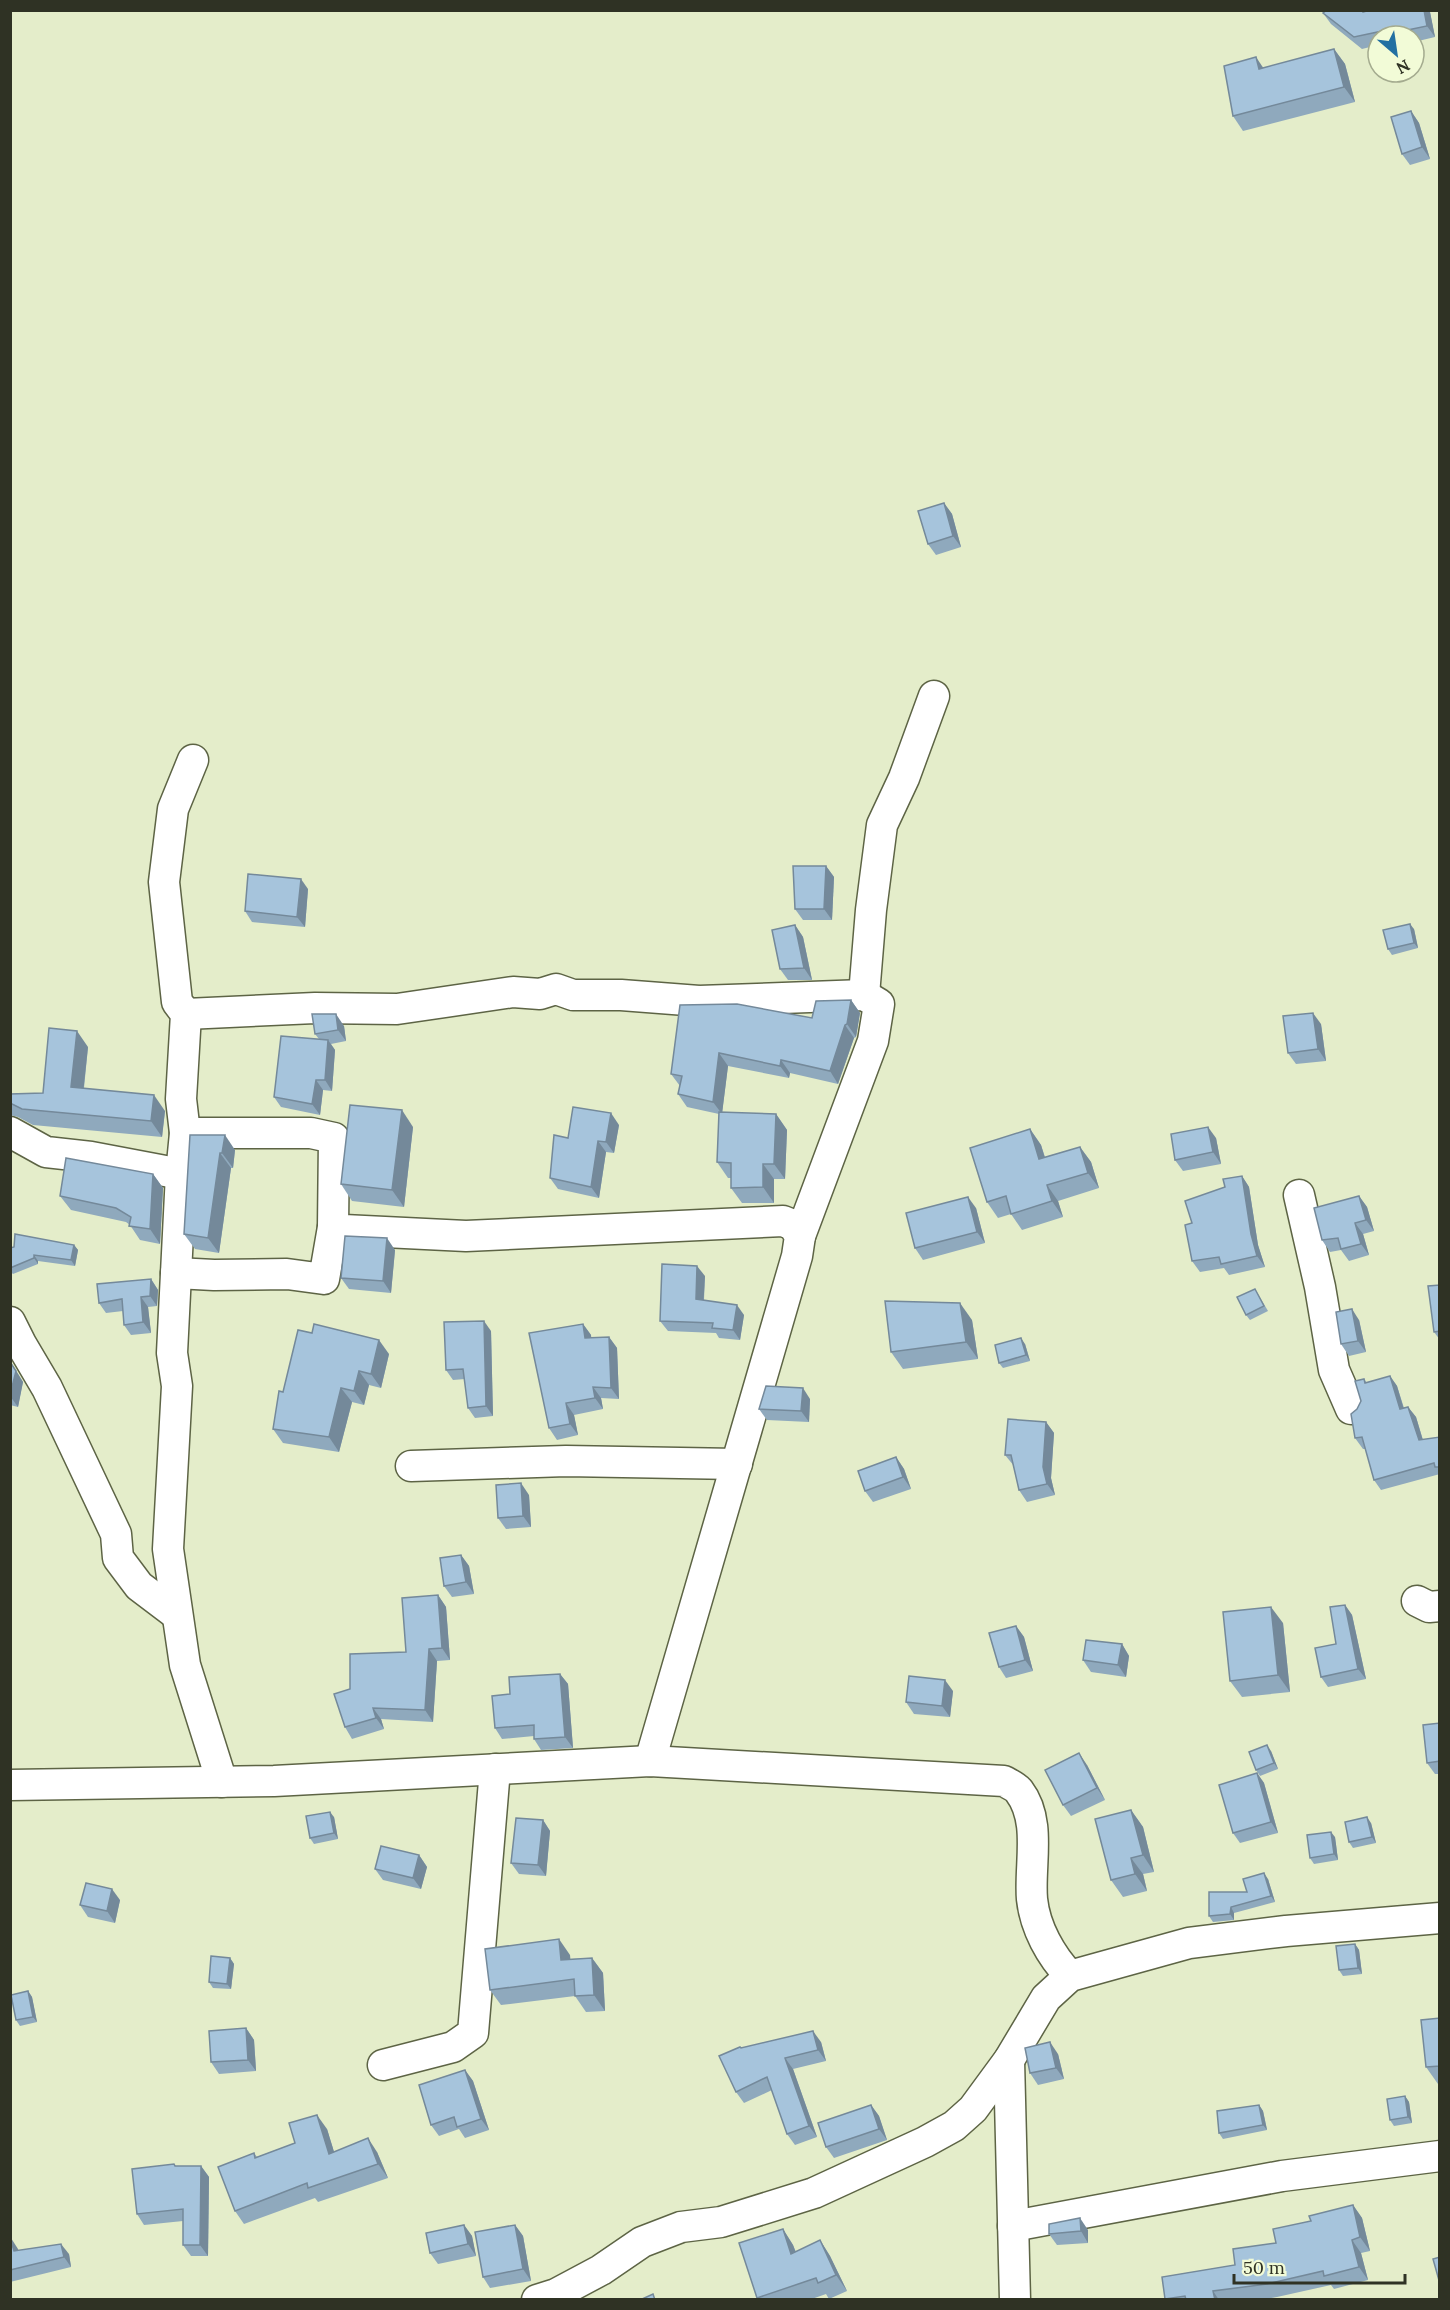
<svg xmlns="http://www.w3.org/2000/svg" width="1450" height="2310" viewBox="0 0 1450 2310" font-family="Lora,serif">
<rect width="100%" height="100%" fill="#e4edca"/>
<g fill="none" stroke-linecap="round" stroke-linejoin="round">
<g stroke="#5d6445" stroke-width="33">
<g id="minor">
<path d="M193,760L173,809L164,882L177,1002L186,1014L181,1099L185,1133H311L334,1138L333,1227L344,1230L466,1236L783,1221L793,1225L800,1236L797,1256L650,1761"/>
<path d="M864,995L871,910L882,825L904,778L934,696"/>
<path d="M186,1014L315,1008L397,1009L513,992L540,994L556,989L573,995H621L699,1001L864,995L879,1004L873,1041L800,1236"/>
<path d="M10,1132L46,1152L91,1157L181,1174"/>
<path d="M185,1133L181,1174L172,1353L177,1386L168,1549L185,1665L222,1782"/>
<path d="M1299,1195L1320,1287L1334,1370L1351,1409"/>
<path d="M176,1273L214,1275L287,1274L324,1279L333,1227"/>
<path d="M10,1322L21,1344L47,1388L116,1534L118,1558L139,1586L176,1614"/>
<path d="M411,1466L566,1461L737,1464"/>
<path d="M1417,1601L1429,1607L1440,1606"/>
<path d="M10,1785L274,1781L650,1761L1004,1781C1009,1784 1016,1787 1019,1791C1042,1821 1029,1865 1032,1899C1035,1928 1051,1956 1070,1976"/>
<path d="M1009,2060L1015,2300"/>
<path d="M383,2065L453,2047L473,2033L495,1769"/>
<path d="M1013,2226L1282,2176L1440,2156"/>
<path d="M537,2300L556,2294L601,2270L642,2242L681,2227L721,2222L814,2193L925,2142L954,2126L973,2109L1009,2060L1046,1998L1070,1976L1189,1943L1286,1931L1440,1918"/>
</g>
</g>
<use href="#minor" stroke="#fff" stroke-width="30"/>
</g>
<g fill="#8fa9bd">
<path d="M1368,11L1430,12L1435,37L1414,42V36H1378V45L1362,49L1331,24L1323,13Z"/>
<path d="M1334,49L1345,64L1355,102L1243,131L1233,116Z"/>
<path d="M1411,111L1419,123L1430,159L1410,165L1402,154Z"/>
<path d="M944,503L952,514L961,547L936,555L928,544Z"/>
<path d="M826,866L834,877L832,920H803L795,909Z"/>
<path d="M308,889L305,927L252,922L245,911Z"/>
<path d="M795,925L803,937L812,980H788L780,969Z"/>
<path d="M1414,929L1418,948L1392,955L1388,949Z"/>
<path d="M851,1000L860,1013L856,1037L854,1038L838,1084L790,1073L789,1078L728,1066L722,1113L776,1114L787,1130L785,1179H774V1203H742L731,1188V1178H728L717,1162L719,1114L687,1107L678,1094L680,1086L671,1074L680,1005L812,1018Z"/>
<path d="M1321,1024L1326,1061L1296,1064L1288,1053Z"/>
<path d="M344,1026L346,1041L331,1044L335,1050L332,1091L323,1090L320,1115L281,1107L274,1097L319,1039L315,1034Z"/>
<path d="M88,1047L84,1088L165,1111L162,1137L33,1125L18,1117L10,1115V1094L43,1093Z"/>
<path d="M619,1125L614,1153L606,1152L599,1198L558,1189L550,1178L568,1138Z"/>
<path d="M413,1127L404,1207L352,1201L341,1184Z"/>
<path d="M1030,1129L1041,1145L1045,1157L1080,1147L1091,1162L1099,1188L1058,1201L1063,1217L1022,1230L1011,1214L998,1218L987,1202Z"/>
<path d="M190,1135L235,1150L233,1168H231L219,1253L195,1249L184,1234Z"/>
<path d="M1216,1138L1221,1164L1183,1171L1175,1160Z"/>
<path d="M153,1174L163,1188L160,1244L140,1240L130,1225L126,1222L71,1210L60,1196Z"/>
<path d="M1242,1176L1249,1187L1258,1245L1265,1267L1229,1275L1224,1268L1200,1272L1192,1261V1223L1225,1187Z"/>
<path d="M1359,1196L1367,1207L1374,1231L1363,1234L1369,1255L1349,1261L1341,1250L1330,1252L1322,1240Z"/>
<path d="M976,1208L985,1243L923,1260L915,1248Z"/>
<path d="M74,1245L78,1250L75,1266L38,1261V1264L13,1274L10,1271V1248Z"/>
<path d="M395,1250L391,1293L349,1289L341,1278Z"/>
<path d="M705,1276L704,1300L744,1315L740,1340L719,1338L716,1333L668,1331L660,1321Z"/>
<path d="M151,1279L158,1290L157,1306L148,1307L151,1333L131,1335L124,1325L123,1311L106,1313L99,1303Z"/>
<path d="M1440,1285V1340L1434,1332Z"/>
<path d="M1255,1289L1268,1311L1250,1320L1246,1315Z"/>
<path d="M972,1320L978,1359L903,1369L891,1352Z"/>
<path d="M1359,1320L1366,1352L1349,1356L1341,1344Z"/>
<path d="M583,1324L591,1335V1338L609,1337L617,1348L619,1399L601,1398L603,1409L574,1415L578,1435L557,1440L549,1428Z"/>
<path d="M491,1331L493,1416L475,1418L468,1408L465,1379L453,1380L446,1370Z"/>
<path d="M1025,1344L1030,1361L1003,1368L999,1363Z"/>
<path d="M389,1354L381,1388L369,1385L364,1405L352,1402L339,1452L283,1443L273,1429L283,1392Z"/>
<path d="M10,1361L23,1382L18,1407L10,1405Z"/>
<path d="M1390,1376L1397,1386L1404,1408L1408,1407L1416,1417L1423,1440L1440,1437V1474L1381,1490L1374,1480L1366,1449H1363L1355,1438L1357,1409L1361,1401L1364,1379L1367,1383Z"/>
<path d="M810,1399L809,1422L767,1420L759,1409Z"/>
<path d="M1046,1422L1054,1433L1051,1478L1055,1495L1027,1502L1019,1490L1014,1466L1005,1455Z"/>
<path d="M896,1457L904,1469L911,1489L873,1502L865,1491Z"/>
<path d="M529,1495L531,1527L506,1529L498,1518Z"/>
<path d="M461,1555L469,1566L474,1594L452,1597L444,1586Z"/>
<path d="M438,1595L446,1607L450,1660L437,1661L433,1722L381,1719L384,1729L352,1739L345,1727L350,1689L406,1652Z"/>
<path d="M1345,1605L1352,1615L1366,1679L1328,1687L1321,1677L1336,1644Z"/>
<path d="M1283,1623L1290,1692L1242,1697L1230,1681Z"/>
<path d="M1016,1626L1024,1637L1033,1671L1006,1678L999,1667Z"/>
<path d="M1122,1644L1129,1656L1126,1677L1091,1672L1083,1660Z"/>
<path d="M560,1674L568,1684L573,1748L541,1750L534,1739V1736L502,1739L495,1728L510,1694Z"/>
<path d="M953,1691L950,1717L914,1714L906,1702Z"/>
<path d="M1440,1723V1774H1435L1427,1763Z"/>
<path d="M1271,1751L1278,1769L1260,1776L1256,1770Z"/>
<path d="M1087,1765L1105,1800L1071,1816L1063,1805Z"/>
<path d="M1257,1773L1264,1783L1278,1833L1240,1843L1233,1833Z"/>
<path d="M1131,1810L1143,1827L1154,1872L1143,1874L1147,1891L1123,1897L1111,1880Z"/>
<path d="M334,1817L338,1839L314,1844L310,1838Z"/>
<path d="M543,1820L550,1831L546,1876L519,1874L511,1863Z"/>
<path d="M1371,1823L1376,1843L1353,1848L1349,1842Z"/>
<path d="M1335,1837L1338,1860L1314,1864L1310,1858Z"/>
<path d="M419,1855L427,1867L421,1889L383,1880L375,1869Z"/>
<path d="M1268,1879L1275,1902L1234,1913V1920L1213,1922L1209,1916Z"/>
<path d="M120,1900L115,1923L88,1917L80,1905Z"/>
<path d="M1355,1944L1359,1950L1362,1974L1343,1976L1339,1970Z"/>
<path d="M570,1955V1959L592,1958L603,1973L605,2011L586,2012L575,1996L501,2005L490,1990Z"/>
<path d="M230,1958L234,1964L231,1989L213,1988L209,1982Z"/>
<path d="M28,1991L32,1997L37,2022L20,2026L16,2020Z"/>
<path d="M1440,2018V2084H1438L1426,2067Z"/>
<path d="M246,2028L254,2040L256,2071L219,2074L211,2062Z"/>
<path d="M821,2042L826,2061L793,2069L817,2137L795,2145L787,2134L772,2090L744,2103L736,2092L741,2048Z"/>
<path d="M1058,2054L1064,2079L1038,2085L1030,2073Z"/>
<path d="M465,2070L473,2081L489,2130L465,2138L459,2129L439,2136L431,2125Z"/>
<path d="M1405,2096L1409,2102L1412,2123L1394,2126L1390,2120Z"/>
<path d="M871,2105L879,2116L887,2140L834,2158L826,2147Z"/>
<path d="M1259,2105L1263,2111L1267,2130L1223,2139L1219,2133Z"/>
<path d="M327,2129L334,2152H377L388,2178L318,2202L315,2198L244,2224L235,2211L254,2153L257,2157L295,2143Z"/>
<path d="M174,2164L176,2166H201L209,2177L208,2256H191L183,2245V2221L144,2225L137,2214Z"/>
<path d="M1353,2205L1362,2218L1370,2251L1361,2253L1368,2280L1334,2289L1331,2285L1277,2297L1259,2300H1165L1162,2277L1235,2265L1276,2243L1311,2221Z"/>
<path d="M464,2225L472,2236L476,2256L438,2264L430,2253Z"/>
<path d="M515,2225L523,2236L531,2281L490,2288L483,2277Z"/>
<path d="M783,2229L793,2245L796,2252L820,2240L830,2256L847,2291L829,2299L826,2294L809,2300H758L757,2298Z"/>
<path d="M1088,2230V2243L1057,2245L1049,2234Z"/>
<path d="M10,2238L18,2251L69,2254L71,2267L10,2282Z"/>
</g>
<g fill="#74899a">
<path d="M1424,10H1429L1430,12L1435,37L1427,26Z"/>
<path d="M1334,49L1345,64L1355,102L1344,87Z"/>
<path d="M1256,57L1266,72L1259,69Z"/>
<path d="M1411,111L1419,123L1430,159L1422,147Z"/>
<path d="M944,503L952,514L961,547L953,536Z"/>
<path d="M826,866L834,877L832,920L824,909Z"/>
<path d="M301,879L308,889L305,927L297,917Z"/>
<path d="M1410,924L1414,929L1418,948L1414,943Z"/>
<path d="M795,925L803,937L812,980L804,968Z"/>
<path d="M851,1000L860,1013L856,1037L847,1024Z"/>
<path d="M1313,1013L1321,1024L1326,1061L1318,1049Z"/>
<path d="M336,1014L344,1026L346,1041L338,1030Z"/>
<path d="M845,1025L854,1038L838,1084L830,1071Z"/>
<path d="M77,1031L88,1047L82,1103L71,1087Z"/>
<path d="M328,1040L335,1050L332,1091L325,1080Z"/>
<path d="M719,1053L728,1066L722,1114L713,1102Z"/>
<path d="M781,1060L790,1073L789,1078L780,1066Z"/>
<path d="M316,1080L323,1090L320,1115L312,1104Z"/>
<path d="M154,1095L165,1111L162,1137L151,1121Z"/>
<path d="M402,1110L413,1127L404,1207L392,1190Z"/>
<path d="M611,1113L619,1125L614,1153L606,1142Z"/>
<path d="M776,1114L787,1130L785,1179L774,1164Z"/>
<path d="M1208,1127L1216,1138L1221,1164L1213,1152Z"/>
<path d="M1030,1129L1041,1145L1050,1175L1039,1159Z"/>
<path d="M225,1135L235,1150L233,1168L222,1153Z"/>
<path d="M598,1141L606,1152L599,1198L591,1187Z"/>
<path d="M1080,1147L1091,1162L1099,1188L1088,1173Z"/>
<path d="M220,1153L231,1168L219,1253L208,1238Z"/>
<path d="M763,1164L774,1179V1203L763,1187Z"/>
<path d="M153,1174L163,1188L160,1244L150,1229Z"/>
<path d="M1242,1176L1249,1187L1258,1245L1265,1267L1257,1256L1251,1234Z"/>
<path d="M1047,1185L1058,1201L1063,1217L1052,1201Z"/>
<path d="M1359,1196L1367,1207L1374,1231L1366,1220Z"/>
<path d="M968,1197L976,1208L985,1243L977,1232Z"/>
<path d="M1355,1223L1363,1234L1369,1255L1361,1244Z"/>
<path d="M387,1238L395,1250L391,1293L383,1281Z"/>
<path d="M74,1245L78,1250L75,1266L71,1260Z"/>
<path d="M34,1255L38,1261V1264L34,1258Z"/>
<path d="M697,1266L705,1276L703,1310L696,1299Z"/>
<path d="M151,1279L158,1290L157,1306L150,1296Z"/>
<path d="M141,1297L148,1307L151,1333L143,1322Z"/>
<path d="M960,1303L972,1320L978,1359L966,1342Z"/>
<path d="M737,1305L744,1315L740,1340L733,1330Z"/>
<path d="M1352,1309L1359,1320L1366,1352L1358,1341Z"/>
<path d="M484,1321L491,1331L493,1416L486,1406Z"/>
<path d="M583,1324L591,1335L593,1350L585,1338Z"/>
<path d="M609,1337L617,1348L619,1399L611,1388Z"/>
<path d="M1021,1338L1025,1344L1030,1361L1026,1355Z"/>
<path d="M379,1340L389,1354L381,1388L371,1374Z"/>
<path d="M10,1361L23,1382L18,1407L10,1396Z"/>
<path d="M359,1371L369,1385L364,1405L354,1391Z"/>
<path d="M1390,1376L1397,1386L1407,1420L1400,1409Z"/>
<path d="M593,1387L601,1398L603,1409L595,1398Z"/>
<path d="M341,1388L352,1402L339,1452L329,1437Z"/>
<path d="M803,1388L810,1399L809,1422L801,1411Z"/>
<path d="M566,1403L574,1415L578,1435L570,1424Z"/>
<path d="M1408,1407L1416,1417L1426,1451L1419,1440Z"/>
<path d="M1046,1422L1054,1433L1051,1478L1055,1495L1047,1484L1043,1467Z"/>
<path d="M896,1457L904,1469L911,1489L903,1477Z"/>
<path d="M521,1483L529,1495L531,1527L523,1516Z"/>
<path d="M461,1555L469,1566L474,1594L466,1582Z"/>
<path d="M438,1595L446,1607L450,1660L442,1648Z"/>
<path d="M1345,1605L1352,1615L1366,1679L1358,1669Z"/>
<path d="M1271,1607L1283,1623L1290,1692L1278,1675Z"/>
<path d="M1016,1626L1024,1637L1033,1671L1025,1660Z"/>
<path d="M1122,1644L1129,1656L1126,1677L1118,1665Z"/>
<path d="M429,1649L437,1661L433,1722L425,1710Z"/>
<path d="M560,1674L568,1684L573,1748L565,1737Z"/>
<path d="M945,1680L953,1691L950,1717L942,1706Z"/>
<path d="M373,1708L381,1719L384,1729L376,1718Z"/>
<path d="M1267,1745L1271,1751L1278,1769L1274,1763Z"/>
<path d="M1079,1753L1087,1765L1105,1800L1097,1788Z"/>
<path d="M1257,1773L1264,1783L1278,1833L1271,1822Z"/>
<path d="M1131,1810L1143,1827L1154,1872L1143,1855Z"/>
<path d="M330,1812L334,1817L338,1839L334,1833Z"/>
<path d="M1367,1817L1371,1823L1376,1843L1372,1837Z"/>
<path d="M543,1820L550,1831L546,1876L538,1865Z"/>
<path d="M1331,1832L1335,1837L1338,1860L1334,1854Z"/>
<path d="M419,1855L427,1867L421,1889L413,1878Z"/>
<path d="M1131,1858L1143,1874L1147,1891L1135,1874Z"/>
<path d="M1264,1873L1268,1879L1275,1902L1271,1896Z"/>
<path d="M112,1889L120,1900L115,1923L107,1911Z"/>
<path d="M1231,1907L1234,1913V1920L1230,1914Z"/>
<path d="M559,1939L570,1955L572,1976L561,1960Z"/>
<path d="M1355,1944L1359,1950L1362,1974L1358,1968Z"/>
<path d="M230,1958L234,1964L231,1989L227,1984Z"/>
<path d="M592,1958L603,1973L605,2011L594,1995Z"/>
<path d="M28,1991L32,1997L37,2022L33,2017Z"/>
<path d="M246,2028L254,2040L256,2071L248,2060Z"/>
<path d="M813,2031L821,2042L826,2061L818,2050Z"/>
<path d="M1050,2042L1058,2054L1064,2079L1056,2068Z"/>
<path d="M785,2058L793,2069L817,2137L809,2126Z"/>
<path d="M465,2070L473,2081L489,2130L481,2119Z"/>
<path d="M1405,2096L1409,2102L1412,2123L1408,2117Z"/>
<path d="M871,2105L879,2116L887,2140L879,2129Z"/>
<path d="M1259,2105L1263,2111L1267,2130L1263,2125Z"/>
<path d="M317,2115L327,2129L339,2168L329,2154Z"/>
<path d="M368,2138L377,2152L388,2178L378,2164Z"/>
<path d="M201,2166L209,2177L208,2256L200,2245Z"/>
<path d="M1353,2205L1362,2218L1370,2251L1360,2237Z"/>
<path d="M1080,2218L1088,2230V2243L1081,2231Z"/>
<path d="M464,2225L472,2236L476,2256L468,2244Z"/>
<path d="M515,2225L523,2236L531,2281L523,2269Z"/>
<path d="M783,2229L793,2245L802,2270L791,2254Z"/>
<path d="M11,2238L18,2249L21,2261L14,2251Z"/>
<path d="M820,2240L830,2256L847,2291L836,2275Z"/>
<path d="M1352,2240L1361,2253L1368,2280L1359,2267Z"/>
<path d="M61,2244L69,2254L71,2267L64,2257Z"/>
<path d="M1213,2291L1219,2300H1215Z"/>
</g>
<g fill="#a6c4dc" stroke="#74899a" stroke-width="1.5">
<path d="M1327,10H1362L1363,12L1370,10H1424L1427,26L1393,33L1392,29L1354,37L1323,13Z"/>
<path d="M1334,49L1344,87L1233,116L1224,66L1256,57L1259,69Z"/>
<path d="M1411,111L1422,147L1402,154L1391,117Z"/>
<path d="M944,503L953,536L928,544L918,511Z"/>
<path d="M793,866H826L824,909H795Z"/>
<path d="M248,874L301,879L297,917L245,911Z"/>
<path d="M1410,924L1414,943L1388,949L1383,930Z"/>
<path d="M795,925L804,968L780,969L772,930Z"/>
<path d="M851,1000L847,1024L845,1025L830,1071L781,1060L780,1066L719,1053L713,1102L678,1094L682,1076L671,1074L680,1005L737,1004L812,1018L816,1001Z"/>
<path d="M1313,1013L1318,1049L1288,1053L1283,1016Z"/>
<path d="M312,1014H336L338,1030L315,1034Z"/>
<path d="M49,1028L77,1031L71,1087L154,1095L151,1121L22,1109L10,1103V1094L43,1093Z"/>
<path d="M281,1036L328,1040L325,1080H316L312,1104L274,1097Z"/>
<path d="M350,1105L402,1110L392,1190L341,1184Z"/>
<path d="M573,1107L611,1113L606,1142L598,1141L591,1187L550,1178L554,1135L568,1138Z"/>
<path d="M719,1112L776,1114L774,1164H763V1187L731,1188V1163L717,1162Z"/>
<path d="M1208,1127L1213,1152L1175,1160L1171,1134Z"/>
<path d="M1030,1129L1039,1159L1080,1147L1088,1173L1047,1185L1052,1201L1011,1214L1006,1196L987,1202L970,1148Z"/>
<path d="M190,1135H225L222,1153H220L208,1238L184,1234Z"/>
<path d="M66,1158L153,1174L150,1229L129,1226L131,1217L116,1208L60,1196Z"/>
<path d="M1242,1176L1251,1234L1257,1256L1221,1264L1219,1257L1192,1261L1185,1225L1192,1223L1185,1201L1225,1187L1223,1179Z"/>
<path d="M1359,1196L1366,1220L1355,1223L1361,1244L1341,1249L1338,1238L1322,1240L1314,1208Z"/>
<path d="M968,1197L977,1232L915,1248L906,1213Z"/>
<path d="M15,1234L74,1245L71,1260L34,1255V1258L10,1268V1248L14,1247Z"/>
<path d="M345,1236L387,1238L383,1281L341,1278Z"/>
<path d="M662,1264L697,1266L696,1299L737,1305L733,1330L712,1328L713,1323L660,1321Z"/>
<path d="M151,1279L150,1296L141,1297L143,1322L124,1325L122,1299L99,1303L97,1284Z"/>
<path d="M1440,1285V1331L1434,1332L1428,1286Z"/>
<path d="M1255,1289L1264,1306L1246,1315L1237,1297Z"/>
<path d="M885,1301L960,1303L966,1342L891,1352Z"/>
<path d="M1352,1309L1358,1341L1341,1344L1336,1312Z"/>
<path d="M484,1321L486,1406L468,1408L463,1369L446,1370L444,1322Z"/>
<path d="M314,1324L379,1340L371,1374L359,1371L354,1391L341,1388L329,1437L273,1429L279,1391L283,1392L298,1330L312,1333Z"/>
<path d="M583,1324L585,1338L609,1337L611,1388L593,1387L595,1398L566,1403L570,1424L549,1428L529,1333Z"/>
<path d="M1021,1338L1026,1355L999,1363L995,1345Z"/>
<path d="M10,1362L16,1371L10,1395Z"/>
<path d="M1390,1376L1400,1409L1408,1407L1419,1440L1440,1437V1467H1435L1434,1463L1374,1480L1362,1437L1355,1438L1351,1414L1357,1409L1361,1401L1355,1381L1364,1379L1365,1383Z"/>
<path d="M766,1386L803,1388L801,1411L759,1409Z"/>
<path d="M1008,1419L1046,1422L1043,1467L1047,1484L1019,1490L1011,1455H1005Z"/>
<path d="M896,1457L903,1477L865,1491L858,1471Z"/>
<path d="M521,1483L523,1516L498,1518L496,1485Z"/>
<path d="M461,1555L466,1582L444,1586L440,1558Z"/>
<path d="M438,1595L442,1648L429,1649L425,1710L373,1708L376,1718L345,1727L334,1694L350,1689V1654L406,1652L402,1598Z"/>
<path d="M1345,1605L1358,1669L1321,1677L1315,1648L1336,1644L1330,1607Z"/>
<path d="M1271,1607L1278,1675L1230,1681L1223,1612Z"/>
<path d="M1016,1626L1025,1660L999,1667L989,1633Z"/>
<path d="M1086,1640L1122,1644L1118,1665L1083,1660Z"/>
<path d="M560,1674L565,1737L534,1739V1725L495,1728L492,1696L510,1694L509,1677Z"/>
<path d="M909,1676L945,1680L942,1706L906,1702Z"/>
<path d="M1440,1723V1761L1427,1763L1423,1725Z"/>
<path d="M1267,1745L1274,1763L1256,1770L1249,1752Z"/>
<path d="M1079,1753L1097,1788L1063,1805L1045,1770Z"/>
<path d="M1257,1773L1271,1822L1233,1833L1219,1785Z"/>
<path d="M1131,1810L1143,1855L1131,1858L1135,1874L1111,1880L1095,1819Z"/>
<path d="M330,1812L334,1833L310,1838L306,1816Z"/>
<path d="M1367,1817L1372,1837L1349,1842L1345,1822Z"/>
<path d="M516,1818L543,1820L538,1865L511,1863Z"/>
<path d="M1331,1832L1334,1854L1310,1858L1307,1835Z"/>
<path d="M381,1846L419,1855L413,1878L375,1869Z"/>
<path d="M1264,1873L1271,1896L1231,1907L1230,1914L1209,1916V1892H1247L1243,1879Z"/>
<path d="M86,1883L112,1889L107,1911L80,1905Z"/>
<path d="M559,1939L561,1960L592,1958L594,1995L575,1996L574,1979L490,1990L485,1949Z"/>
<path d="M1355,1944L1358,1968L1339,1970L1336,1946Z"/>
<path d="M211,1956L230,1958L227,1984L209,1982Z"/>
<path d="M28,1991L33,2017L16,2020L11,1995Z"/>
<path d="M1440,2018V2066L1426,2067L1421,2020Z"/>
<path d="M246,2028L248,2060L211,2062L209,2031Z"/>
<path d="M813,2031L818,2050L785,2058L809,2126L787,2134L767,2077L736,2092L719,2056L740,2047L741,2048Z"/>
<path d="M1050,2042L1056,2068L1030,2073L1025,2048Z"/>
<path d="M465,2070L481,2119L457,2127L454,2117L431,2125L419,2085Z"/>
<path d="M1405,2096L1408,2117L1390,2120L1387,2099Z"/>
<path d="M871,2105L879,2129L826,2147L818,2123Z"/>
<path d="M1259,2105L1263,2125L1219,2133L1217,2111Z"/>
<path d="M317,2115L329,2154L368,2138L378,2164L308,2188L307,2183L235,2211L218,2167L254,2153L255,2158L295,2143L289,2123Z"/>
<path d="M174,2164L175,2166H201L200,2245H183V2209L137,2214L132,2169Z"/>
<path d="M1353,2205L1360,2237L1352,2240L1359,2267L1324,2276L1323,2271L1267,2284L1213,2291L1215,2300H1186L1185,2296L1165,2299L1162,2277L1235,2265L1233,2249L1276,2243L1273,2229L1311,2221L1309,2216Z"/>
<path d="M1080,2218L1081,2231L1049,2234V2224Z"/>
<path d="M464,2225L468,2244L430,2253L426,2233Z"/>
<path d="M515,2225L523,2269L483,2277L475,2232Z"/>
<path d="M783,2229L791,2254L820,2240L836,2275L818,2283L816,2278L757,2298L739,2243Z"/>
<path d="M10,2238L14,2251L61,2244L64,2257L10,2270Z"/>
<path d="M1440,2257V2284L1433,2259Z"/>
<path d="M653,2294L655,2300H640Z"/>
</g>
<rect width="1450" height="2310" fill="none" stroke="#2f3224" stroke-width="24"/>
<g transform="translate(1396 54) rotate(151)"><circle r="28" fill="#f2fbd7" stroke="#a4ab8f" stroke-width="1.5"/>
<path d="M0-4.5L10 22L0 15L-10 22Z" fill="#2270a2"/>
<text y="-9" font-size="16" font-weight="bold" text-anchor="middle" fill="#2f3224">N</text>
</g>
<path d="M1234 2274v9h171v-9" fill="none" stroke="#2f3224" stroke-width="3"/>
<text x="1243" y="2274" font-size="18" fill="#2f3224" stroke="#f2fbd7" stroke-width="4.5" paint-order="stroke">50 m</text>
</svg>
